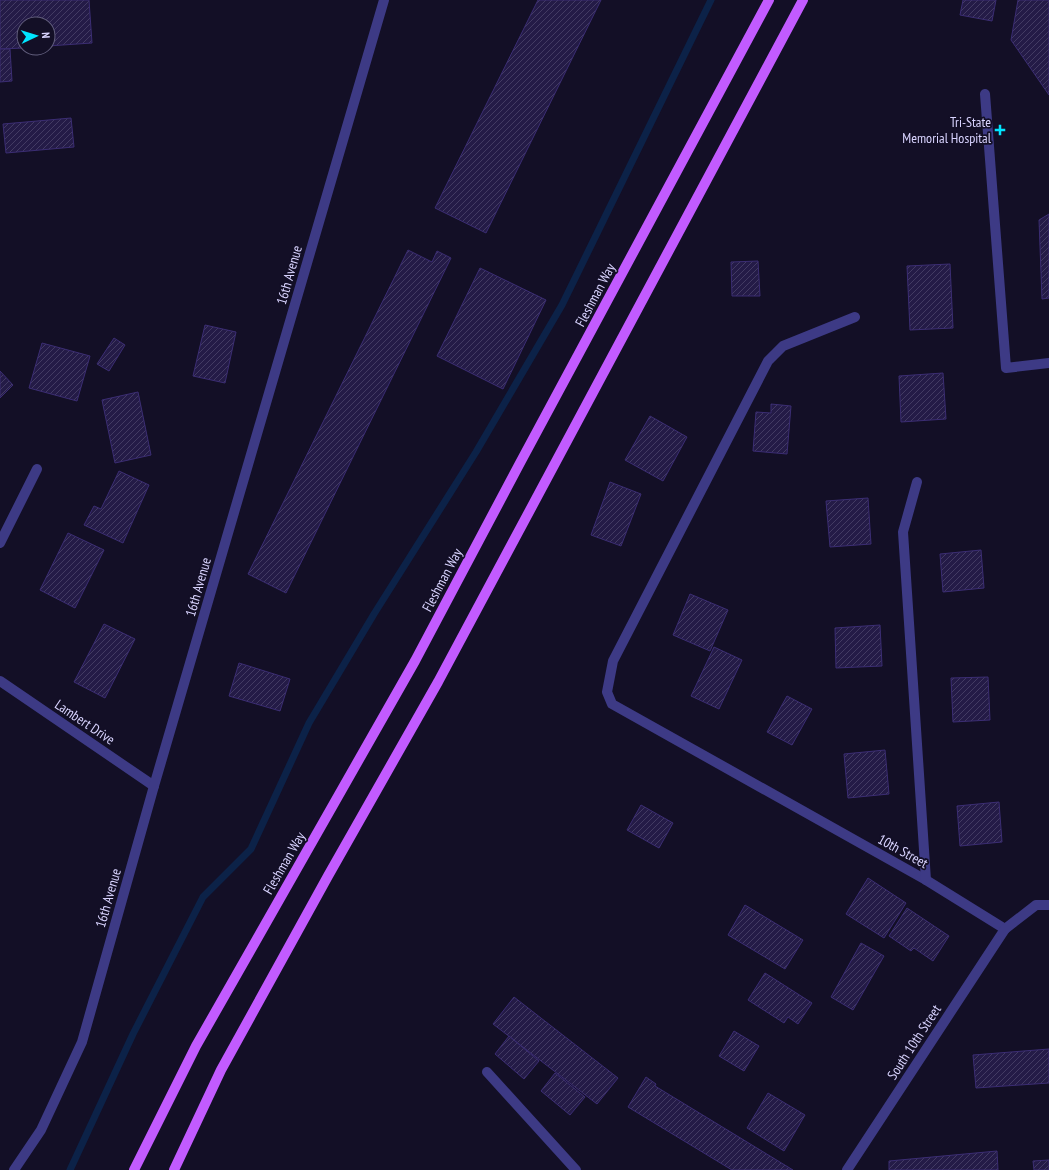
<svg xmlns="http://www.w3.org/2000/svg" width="1049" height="1170" viewBox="0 0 1049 1170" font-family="'PT Sans Narrow',sans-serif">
<defs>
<pattern id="building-hatch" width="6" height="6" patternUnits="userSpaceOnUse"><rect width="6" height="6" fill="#241b47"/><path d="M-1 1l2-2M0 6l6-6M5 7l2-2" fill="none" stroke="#433b63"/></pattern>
</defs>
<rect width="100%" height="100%" fill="#130f26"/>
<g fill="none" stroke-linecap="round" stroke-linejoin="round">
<path stroke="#0c2248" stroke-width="7" d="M70,1170L133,1034L203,897L251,849L309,723L374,614L476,452L562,305L711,0"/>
</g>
<g fill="url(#building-hatch)" stroke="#3b2d73">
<path d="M0,0H89L92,43L48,46V24H24V48L0,49Z"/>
<path d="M538,0H601L486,233L435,208Z"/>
<path d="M963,0H996L992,21L960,15Z"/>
<path d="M1018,0H1049V95L1011,40Z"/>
<path d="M0,49H10L12,81L0,82Z"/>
<path d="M71,118L74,147L6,153L3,124Z"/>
<path d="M1049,214V298L1042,299L1039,220Z"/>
<path d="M408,250L432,262L437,251L451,258L286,593L248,574Z"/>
<path d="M758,261L760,296H732L731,262Z"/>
<path d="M950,264L953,328L910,330L907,266Z"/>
<path d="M480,268L546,300L503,389L437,356Z"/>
<path d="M205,325L236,332L225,383L193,376Z"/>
<path d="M114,338L125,345L109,371L97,364Z"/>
<path d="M42,343L90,356L77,401L29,388Z"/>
<path d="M0,371L13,385L0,398Z"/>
<path d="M943,373L946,419L901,422L899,376Z"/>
<path d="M138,392L151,455L115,463L102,400Z"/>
<path d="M771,404L791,406L787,454L753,451L756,412L771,413Z"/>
<path d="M650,416L687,437L663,481L625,460Z"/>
<path d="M119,471L149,485L123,543L84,525L94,506L101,509Z"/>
<path d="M610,482L641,494L621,546L591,535Z"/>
<path d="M868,498L871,544L830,547L826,501Z"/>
<path d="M68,533L104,550L75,608L40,590Z"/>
<path d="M981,550L984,588L943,592L940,554Z"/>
<path d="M690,594L728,610L710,651L673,635Z"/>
<path d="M104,624L135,639L105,698L74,682Z"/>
<path d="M880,625L882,666L836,668L835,628Z"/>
<path d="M714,647L742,660L719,709L691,696Z"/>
<path d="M239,663L290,679L280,711L229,696Z"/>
<path d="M988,677L990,720L953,722L951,678Z"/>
<path d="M787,696L812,709L792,745L767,732Z"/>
<path d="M885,750L889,794L848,798L844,754Z"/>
<path d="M999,802L1002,842L960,846L957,806Z"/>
<path d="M641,805L673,823L659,848L627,830Z"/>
<path d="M868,878L906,903L884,938L846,914Z"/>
<path d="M745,905L803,940L785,969L728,935Z"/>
<path d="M907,908L949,936L933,961L914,948L911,951L889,936Z"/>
<path d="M861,943L884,956L853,1010L831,997Z"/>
<path d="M765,973L812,1003L798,1024L788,1017L784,1023L748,1000Z"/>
<path d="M514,997L618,1078L597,1104L493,1024Z"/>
<path d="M734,1031L759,1046L744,1071L719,1056Z"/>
<path d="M509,1036L539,1061L524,1079L495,1054Z"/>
<path d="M1049,1049V1083L976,1088L973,1055Z"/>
<path d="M555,1073L585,1097L570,1115L541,1091Z"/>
<path d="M646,1077L656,1084L655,1086L793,1170H732L628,1107Z"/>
<path d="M768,1093L805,1115L784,1151L747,1128Z"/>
<path d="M997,1151L998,1170H889V1161Z"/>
<path d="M1049,1160V1170H1034L1033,1161Z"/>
</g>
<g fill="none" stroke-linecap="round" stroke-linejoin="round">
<g stroke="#3d3a85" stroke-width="10">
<path d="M985,94L1006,368L1049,363"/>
<path d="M855,317L783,346L768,361L613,661L607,692L612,704L926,880L1005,929"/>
<path d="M917,482L903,532L926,880"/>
<path d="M0,543L37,469"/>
<path d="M0,681L154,786"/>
<path d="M487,1072L576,1170"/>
<path d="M14,1170L41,1130L82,1042L154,786L384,0"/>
<path d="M847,1170L1005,929L1036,905H1049"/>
</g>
<g stroke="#c25bff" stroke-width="10">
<path d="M134,1170L196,1046L415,661L520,463L769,0"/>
<path d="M174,1170L221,1070L328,876L438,682L803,0"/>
</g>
</g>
<path fill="#00e5ff" stroke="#130f26" stroke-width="1.5" d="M998 124h4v4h4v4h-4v4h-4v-4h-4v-4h4z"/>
<g text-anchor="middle" stroke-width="3.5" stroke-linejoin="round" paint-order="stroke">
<g font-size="14" fill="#d9d4ff" stroke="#130f26" text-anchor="end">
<text x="991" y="127">Tri-State<tspan x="991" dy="16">Memorial Hospital</tspan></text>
</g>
<g font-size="14" fill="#d9d4ff" stroke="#130f26">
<text transform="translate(289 275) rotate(-74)" y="5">16th Avenue</text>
<text transform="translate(595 295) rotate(-62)" y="5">Fleshman Way</text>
<text transform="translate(442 580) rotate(-62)" y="5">Fleshman Way</text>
<text transform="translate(198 587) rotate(-74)" y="5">16th Avenue</text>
<text transform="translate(85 722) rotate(34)" y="5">Lambert Drive</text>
<text transform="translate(903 851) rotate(29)" y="5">10th Street</text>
<text transform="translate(284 863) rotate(-60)" y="5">Fleshman Way</text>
<text transform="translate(108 898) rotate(-74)" y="5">16th Avenue</text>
<text transform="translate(914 1042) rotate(-57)" y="5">South 10th Street</text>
</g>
</g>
<g transform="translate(36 36) rotate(86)"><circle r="19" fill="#130f26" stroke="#625e7d"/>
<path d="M0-3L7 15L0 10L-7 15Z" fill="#00e5ff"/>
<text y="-6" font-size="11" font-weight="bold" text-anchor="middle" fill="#d9d4ff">N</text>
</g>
</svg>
